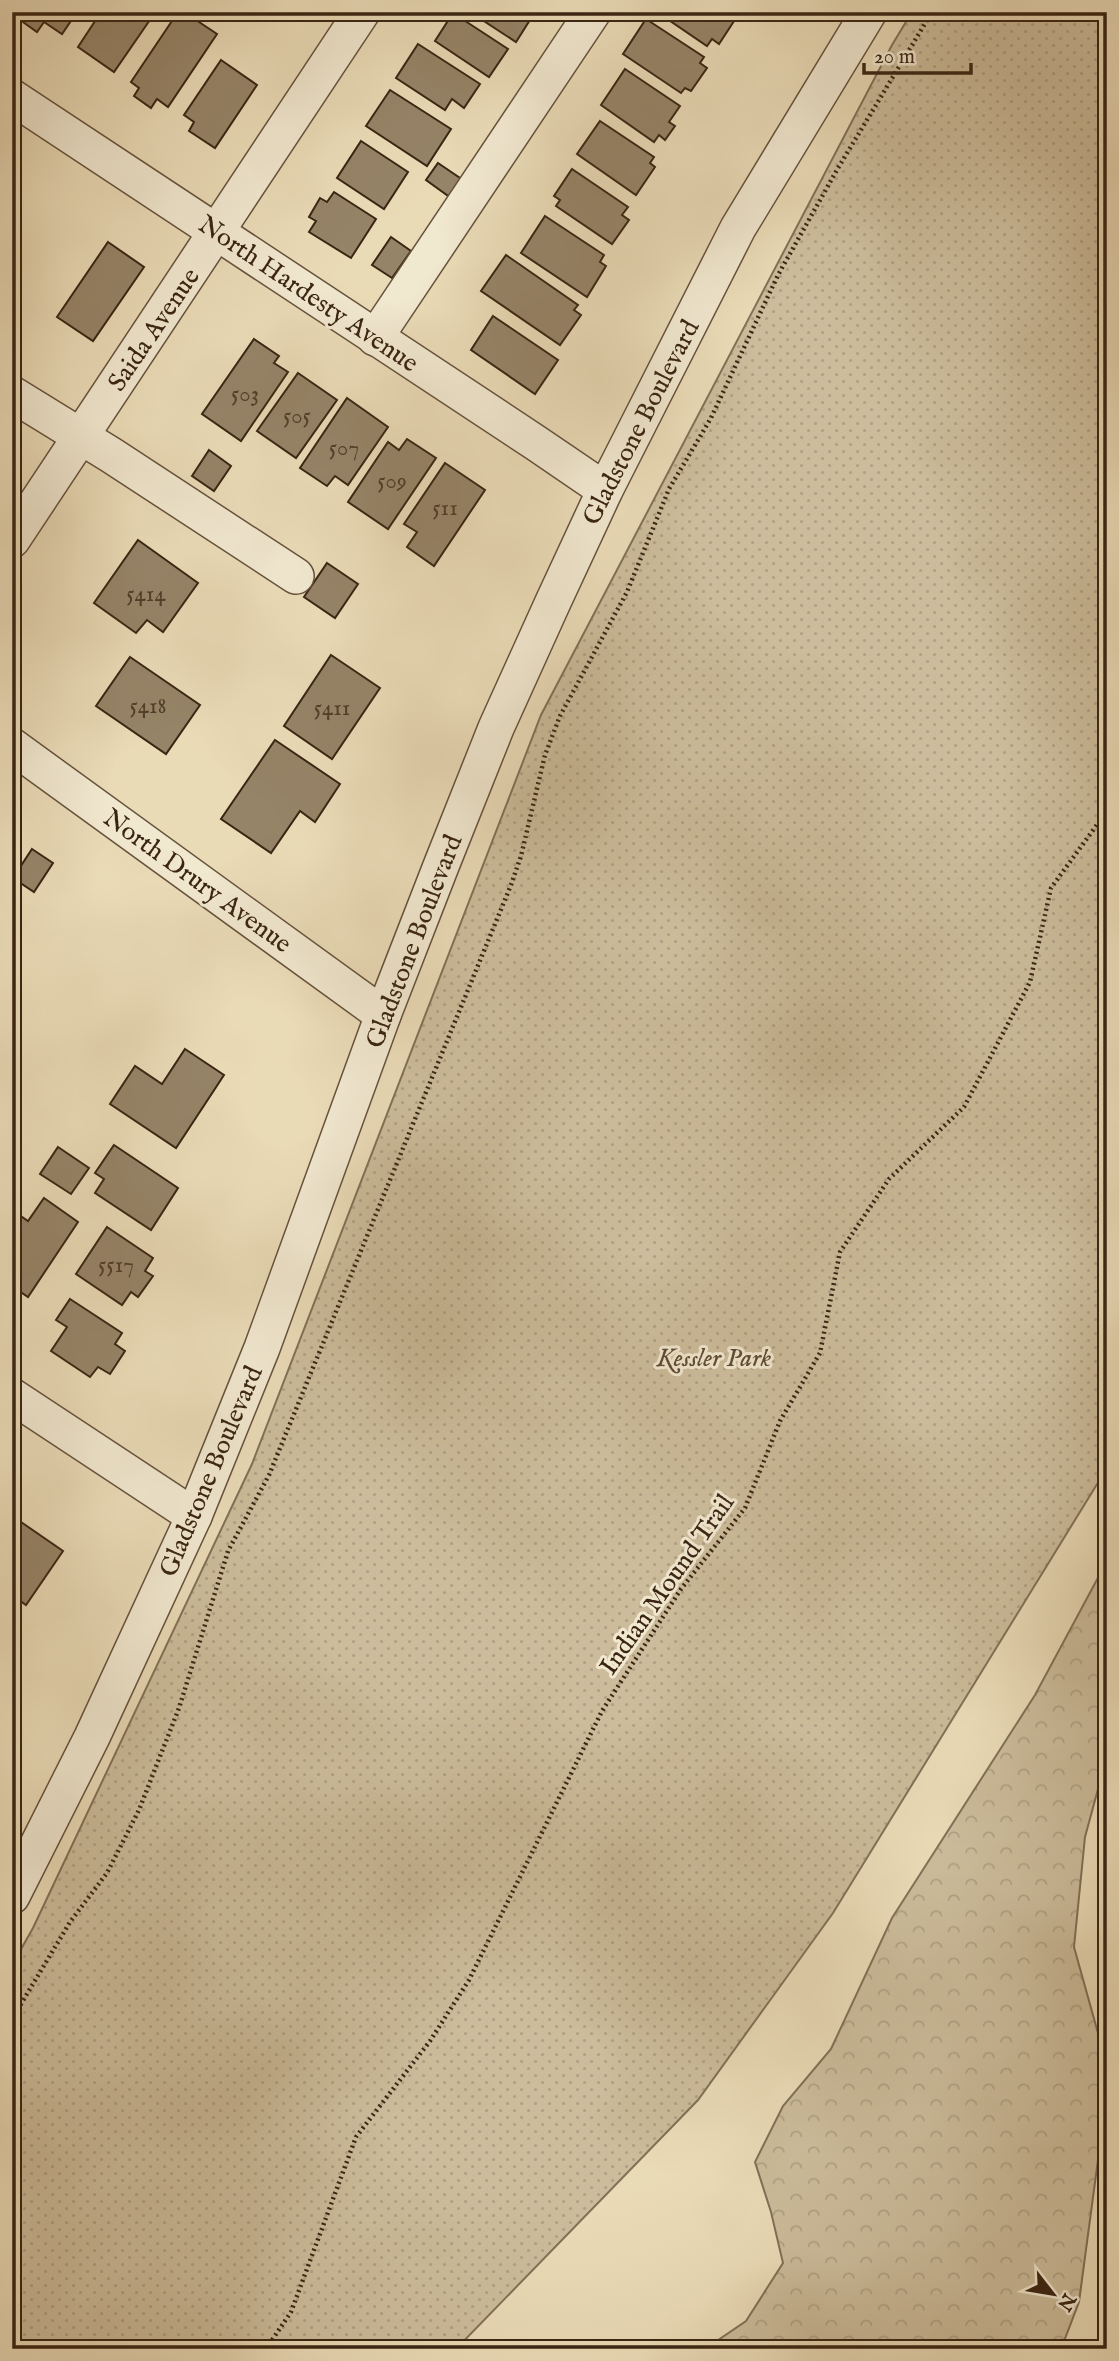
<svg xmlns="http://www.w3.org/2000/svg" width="1119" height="2361" viewBox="0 0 1119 2361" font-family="'IM FELL English',serif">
<defs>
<pattern id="forest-crowns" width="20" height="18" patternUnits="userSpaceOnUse" patternTransform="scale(1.75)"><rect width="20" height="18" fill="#ccbc9b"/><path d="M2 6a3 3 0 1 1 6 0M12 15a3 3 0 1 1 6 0" fill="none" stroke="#b0a185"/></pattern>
<pattern id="park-dots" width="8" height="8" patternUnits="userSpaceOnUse" patternTransform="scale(1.75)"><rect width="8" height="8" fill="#ccbc9b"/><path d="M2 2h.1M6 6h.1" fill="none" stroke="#b0a185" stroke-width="1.8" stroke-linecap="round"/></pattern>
</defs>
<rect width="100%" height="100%" fill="#eadbb7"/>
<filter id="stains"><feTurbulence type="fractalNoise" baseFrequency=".00286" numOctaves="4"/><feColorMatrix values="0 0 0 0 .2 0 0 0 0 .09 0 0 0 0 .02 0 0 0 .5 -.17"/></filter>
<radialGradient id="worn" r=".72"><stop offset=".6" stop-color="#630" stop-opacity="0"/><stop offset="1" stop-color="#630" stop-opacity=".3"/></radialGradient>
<path fill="url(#forest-crowns)" stroke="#837057" stroke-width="2" d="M1107,1561V1756L1085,1837L1074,1947L1103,2051L1098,2160L1079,2302L1061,2349H705L746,2321L783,2263L771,2212L755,2162L783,2106L831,2049L892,1918L1035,1695Z"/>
<path fill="url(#park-dots)" stroke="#837057" stroke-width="2" d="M912,12H1107V1468L833,1913L698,2100L456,2349H12V1965L33,1928L252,1464L541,715L892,45Z"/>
<g fill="#968468" stroke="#3a2513" stroke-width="2">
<path d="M19,12H77L62,34L44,22L37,32L16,17Z"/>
<path d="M101,12L154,14L114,72L78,47Z"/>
<path d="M178,12H184L217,34L168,107L157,99L151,108L134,96L139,88L131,82Z"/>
<path d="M470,12H535L516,42Z"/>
<path d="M657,12H734L738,15L719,44L712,39L707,46Z"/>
<path d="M453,13L508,49L489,77L435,41Z"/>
<path d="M646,19L704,57L700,63L707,68L691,91L685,88L681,93L623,54Z"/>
<path d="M418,44L480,84L464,108L452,99L445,110L396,78Z"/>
<path d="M221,60L257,85L215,148L189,131L194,122L184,115Z"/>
<path d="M625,69L680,106L669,122L675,126L665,140L659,135L654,142L601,105Z"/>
<path d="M390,90L451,129L427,166L366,126Z"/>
<path d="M600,121L654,157L650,163L655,167L636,195L577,154Z"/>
<path d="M361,141L408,172L384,209L337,178Z"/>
<path d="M438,163L463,180L451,198L426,180Z"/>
<path d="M572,169L628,207L622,215L629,220L612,244L556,206L560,200L554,196Z"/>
<path d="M334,192L376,219L351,258L309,232L316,221L309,217L320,198L327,202Z"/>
<path d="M545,216L604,255L600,262L606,266L587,297L521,253Z"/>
<path d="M391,237L411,251L392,278L372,265Z"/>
<path d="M108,242L144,267L93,341L57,317Z"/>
<path d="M506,255L578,305L574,310L581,315L560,345L481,291Z"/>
<path d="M493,316L558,360L535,394L471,350Z"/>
<path d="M254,339L279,356L274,363L288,372L241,441L202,414Z"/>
<path d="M298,373L337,400L296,458L257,431Z"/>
<path d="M347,398L388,427L348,485L335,476L327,486L300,468Z"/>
<path d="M407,439L436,458L388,529L348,502L388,442L399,450Z"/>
<path d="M209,450L231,466L214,491L192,476Z"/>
<path d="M445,463L485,490L434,566L407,547L417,532L404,524Z"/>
<path d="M138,540L198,583L163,632L147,620L136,633L94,603Z"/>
<path d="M327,563L358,584L335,618L304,597Z"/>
<path d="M331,655L380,688L332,759L284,726Z"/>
<path d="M130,657L200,705L166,754L96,706Z"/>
<path d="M275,740L340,784L315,822L300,811L271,853L221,819Z"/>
<path d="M32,849L53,863L34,892L13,878Z"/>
<path d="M185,1049L224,1075L176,1148L110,1104L135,1066L162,1084Z"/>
<path d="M114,1145L178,1188L151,1230L95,1193L104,1179L95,1173Z"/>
<path d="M58,1147L89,1168L71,1194L40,1174Z"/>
<path d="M44,1198L78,1222L28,1297L12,1286V1210L28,1221Z"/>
<path d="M107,1227L153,1258L145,1271L153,1276L138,1297L131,1292L122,1305L76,1274Z"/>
<path d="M70,1299L122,1333L115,1344L125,1351L110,1374L98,1367L90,1377L51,1351L67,1327L56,1320Z"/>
<path d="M21,1522L63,1551L26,1605L12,1595V1534Z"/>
</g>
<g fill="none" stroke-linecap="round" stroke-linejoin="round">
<g stroke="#66523c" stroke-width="38">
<g id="minor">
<path d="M12,97L536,443L605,490"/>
<path d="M375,338L593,12"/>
<path d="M12,394L111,455L296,576"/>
<path d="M12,540L362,12"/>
<path d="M12,746L383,1015"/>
<path d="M12,1396L194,1516"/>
<path d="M12,1896L92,1737L194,1516L262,1348L383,1015L441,866L496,728L553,602L605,490L738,228L869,12"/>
</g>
</g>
<g stroke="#3a2513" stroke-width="4.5" stroke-dasharray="2 3.5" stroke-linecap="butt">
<path d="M12,2019L70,1922L107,1873L139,1810L179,1708L228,1551L269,1475L511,885L521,856L545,755L560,716L627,592L669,489L711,418L778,275L838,168L932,12"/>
<path d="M266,2349L291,2312L356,2137L430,2041L469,1980L602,1711L681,1589L745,1508L780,1421L820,1353L840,1252L889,1179L964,1107L1030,982L1051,888L1107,811"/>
</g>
<use href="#minor" stroke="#f1e8d0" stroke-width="35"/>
</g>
<g text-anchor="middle" stroke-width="6" stroke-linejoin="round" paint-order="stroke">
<g font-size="23" fill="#513d28">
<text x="245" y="401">503</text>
<text x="297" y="423">505</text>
<text x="344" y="455">507</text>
<text x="392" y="488">509</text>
<text x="445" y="515">511</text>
<text x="146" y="601">5414</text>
<text x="148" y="713">5418</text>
<text x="332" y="715">5411</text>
<text x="116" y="1272">5517</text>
</g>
<g font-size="26" fill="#3a2513" stroke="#f1e8d0">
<text transform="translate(309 293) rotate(34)" y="9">North Hardesty Avenue</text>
<text transform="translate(153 329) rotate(-56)" y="9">Saida Avenue</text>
<text transform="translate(640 422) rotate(-63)" y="9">Gladstone Boulevard</text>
<text transform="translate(198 880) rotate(36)" y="9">North Drury Avenue</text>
<text transform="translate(413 941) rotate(-69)" y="9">Gladstone Boulevard</text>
<text transform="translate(210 1471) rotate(-67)" y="9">Gladstone Boulevard</text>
<text transform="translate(666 1584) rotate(-55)" y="9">Indian Mound Trail</text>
</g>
<g font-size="26" font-style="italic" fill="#5e4b35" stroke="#f1e8d0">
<text x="714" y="1366">Kessler Park</text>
</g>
</g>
<rect width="1119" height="2361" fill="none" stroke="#eadbb7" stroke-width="42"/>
<rect x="14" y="14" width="1091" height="2333" fill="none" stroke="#3a2513" stroke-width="3.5"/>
<rect x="21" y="21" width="1077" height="2319" fill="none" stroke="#3a2513" stroke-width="2"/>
<g transform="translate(1053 2294) rotate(121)" stroke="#f1e8d0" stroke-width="5" paint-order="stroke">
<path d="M0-5L12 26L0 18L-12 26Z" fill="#3a2513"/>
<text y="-10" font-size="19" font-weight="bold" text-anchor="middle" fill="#3a2513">N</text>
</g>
<path d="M864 63v10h107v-10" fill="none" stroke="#3a2513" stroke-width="3.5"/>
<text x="874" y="63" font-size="21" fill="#3a2513" stroke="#f1e8d0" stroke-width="5" paint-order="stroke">20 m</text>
<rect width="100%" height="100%" filter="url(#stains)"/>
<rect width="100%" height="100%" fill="url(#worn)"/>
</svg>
